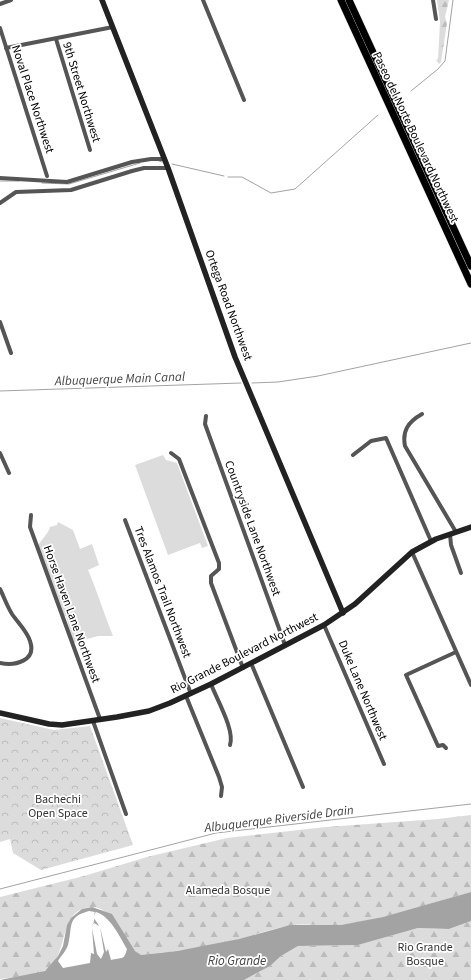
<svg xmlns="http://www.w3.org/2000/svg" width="471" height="980" viewBox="0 0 471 980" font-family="'Source Sans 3',sans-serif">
<defs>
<pattern id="forest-firs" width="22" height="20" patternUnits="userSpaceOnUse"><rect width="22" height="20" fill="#dcdcdc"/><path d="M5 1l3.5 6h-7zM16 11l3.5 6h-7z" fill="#bbb"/></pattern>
<pattern id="park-crowns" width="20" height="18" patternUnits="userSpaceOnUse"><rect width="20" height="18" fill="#dcdcdc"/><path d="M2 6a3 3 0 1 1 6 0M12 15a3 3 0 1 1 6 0" fill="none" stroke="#bbb"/></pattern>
</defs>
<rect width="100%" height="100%" fill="#fff"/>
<g fill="#dcdcdc">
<path d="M163,455L166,460L177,463L208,546L202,548L200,543L168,555L135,465Z"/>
<path d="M58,522L73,530L80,549L92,544L99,565L88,570C98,593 104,614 113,636H98L73,643L66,616H63L38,545L48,532L50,527L57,525Z"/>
</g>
<g fill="url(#forest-firs)">
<path d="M437,0H449L445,17L447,23L441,62L439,64L436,60L438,59L440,22Z"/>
<path d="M471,815V892C429,904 386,919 342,925C325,927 306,922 288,926C271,929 255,935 239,939C216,945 191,949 168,952C161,952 146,955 141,955C130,954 115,905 91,907C56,910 71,957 44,971C36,975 10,978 0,979V897L84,876L147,857L227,838L326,827L438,819Z"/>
<path d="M471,921V980H244L270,966L281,956L298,946L358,945L418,928L449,929Z"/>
</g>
<path fill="url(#park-crowns)" d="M0,718L54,730L90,726L133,845L41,870L13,853L10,839L0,842Z"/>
<path fill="#a3a3a3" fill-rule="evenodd" d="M471,892V921L449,929L418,928L358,945L298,946L281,956L270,966L244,980H0L45,971L58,956L63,946L67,925L71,918L82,909L92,907L112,914L135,951L141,955L177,951L239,939L290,925H341L383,917ZM89,911L95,912C93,916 95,918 94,921C94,923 92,925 91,927L94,923L99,926C97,921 91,918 96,912C110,916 120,937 127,949C124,961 122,957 111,960L108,949L106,952L100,927L104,952L101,959L97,954L92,928L94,954L91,953L90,963L63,968L58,961C61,956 66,951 68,945C73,927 66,917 89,911Z"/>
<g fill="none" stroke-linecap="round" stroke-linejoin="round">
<g stroke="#a3a3a3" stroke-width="1">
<path d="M411,91L438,69L445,61L453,0"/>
<path d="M159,161L162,162"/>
<path d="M172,164L224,176"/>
<path d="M228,177H242L271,193L295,189L378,115"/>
<path d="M0,181H19"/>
<path d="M42,183L69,184L140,163"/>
<path d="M252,383L278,382L318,376L471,343"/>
<path d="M0,391L241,383"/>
<path d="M0,889L216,833L471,804"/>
</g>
<g stroke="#dbdbdb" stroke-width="8">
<g id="highway">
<path d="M341,0L471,284"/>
<path d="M349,0L471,266"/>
</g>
</g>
<g stroke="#555" stroke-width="4">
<path d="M203,0L244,100"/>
<path d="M433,0L436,19"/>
<path d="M0,4L11,0"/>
<path d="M0,28L47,176"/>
<path d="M56,39L90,150"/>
<path d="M6,48L113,27"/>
<path d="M0,178L67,182L132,162L151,159H164"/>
<path d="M0,203L16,192L71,190L132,171L144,168H168"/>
<path d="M0,322L11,353"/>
<path d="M422,414C408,422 402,431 405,446L456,532"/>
<path d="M206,416L205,424L285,645"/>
<path d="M0,453L9,473"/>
<path d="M171,453L179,459L219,563V569L211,576V583L243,668"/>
<path d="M353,455L371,441L386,438L431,541"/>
<path d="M31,515L30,527L100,719"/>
<path d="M125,520L191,694"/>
<path d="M450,534L451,545L461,573"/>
<path d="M412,552L471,685"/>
<path d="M0,589C4,597 7,606 12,614C18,623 27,631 30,641C37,661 15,666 0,663"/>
<path d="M324,625L384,764"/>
<path d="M251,663L303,787"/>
<path d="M211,684C217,700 235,730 230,745"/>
<path d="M186,696L219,777L222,787L221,796"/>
<path d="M93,721L126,814"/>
<path d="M446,748L443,745L438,746L406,675L456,652"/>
</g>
<g stroke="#222" stroke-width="5.5">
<path d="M102,0L168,168L235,357L343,613"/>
<path d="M0,713L49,724L62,725L117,717L149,711L170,703L211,684L324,625L355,604L412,552L436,539L471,527"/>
</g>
<use href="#highway" stroke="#000" stroke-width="7"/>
</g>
<g text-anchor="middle" stroke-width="3.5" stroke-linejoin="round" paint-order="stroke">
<g font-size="12" fill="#000" stroke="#fff">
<text transform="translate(82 92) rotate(73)" y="4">9th Street Northwest</text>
<text transform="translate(33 99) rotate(72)" y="4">Noval Place Northwest</text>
<text transform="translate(416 137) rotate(65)" y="4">Paseo del Norte Boulevard Northwest</text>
<text transform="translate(229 305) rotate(70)" y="4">Ortega Road Northwest</text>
<text transform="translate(253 528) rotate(70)" y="4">Countryside Lane Northwest</text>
<text transform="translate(163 592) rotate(69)" y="4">Tres Alamos Trail Northwest</text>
<text transform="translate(72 614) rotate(70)" y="4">Horse Haven Lane Northwest</text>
<text transform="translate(244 653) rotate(-27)" y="4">Rio Grande Boulevard Northwest</text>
<text transform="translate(363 690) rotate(67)" y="4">Duke Lane Northwest</text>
</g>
<g font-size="12" fill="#333" stroke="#fff">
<text x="58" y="803">Bachechi<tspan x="58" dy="14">Open Space</tspan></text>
<text x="228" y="894">Alameda Bosque</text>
<text x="425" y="951">Rio Grande<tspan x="425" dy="14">Bosque</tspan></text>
</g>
<g font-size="13" font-style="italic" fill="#444" stroke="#fff">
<text transform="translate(120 378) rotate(-2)" y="5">Albuquerque Main Canal</text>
<text transform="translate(279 818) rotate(-7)" y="5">Albuquerque Riverside Drain</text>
<text x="237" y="965">Rio Grande</text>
</g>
</g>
</svg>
